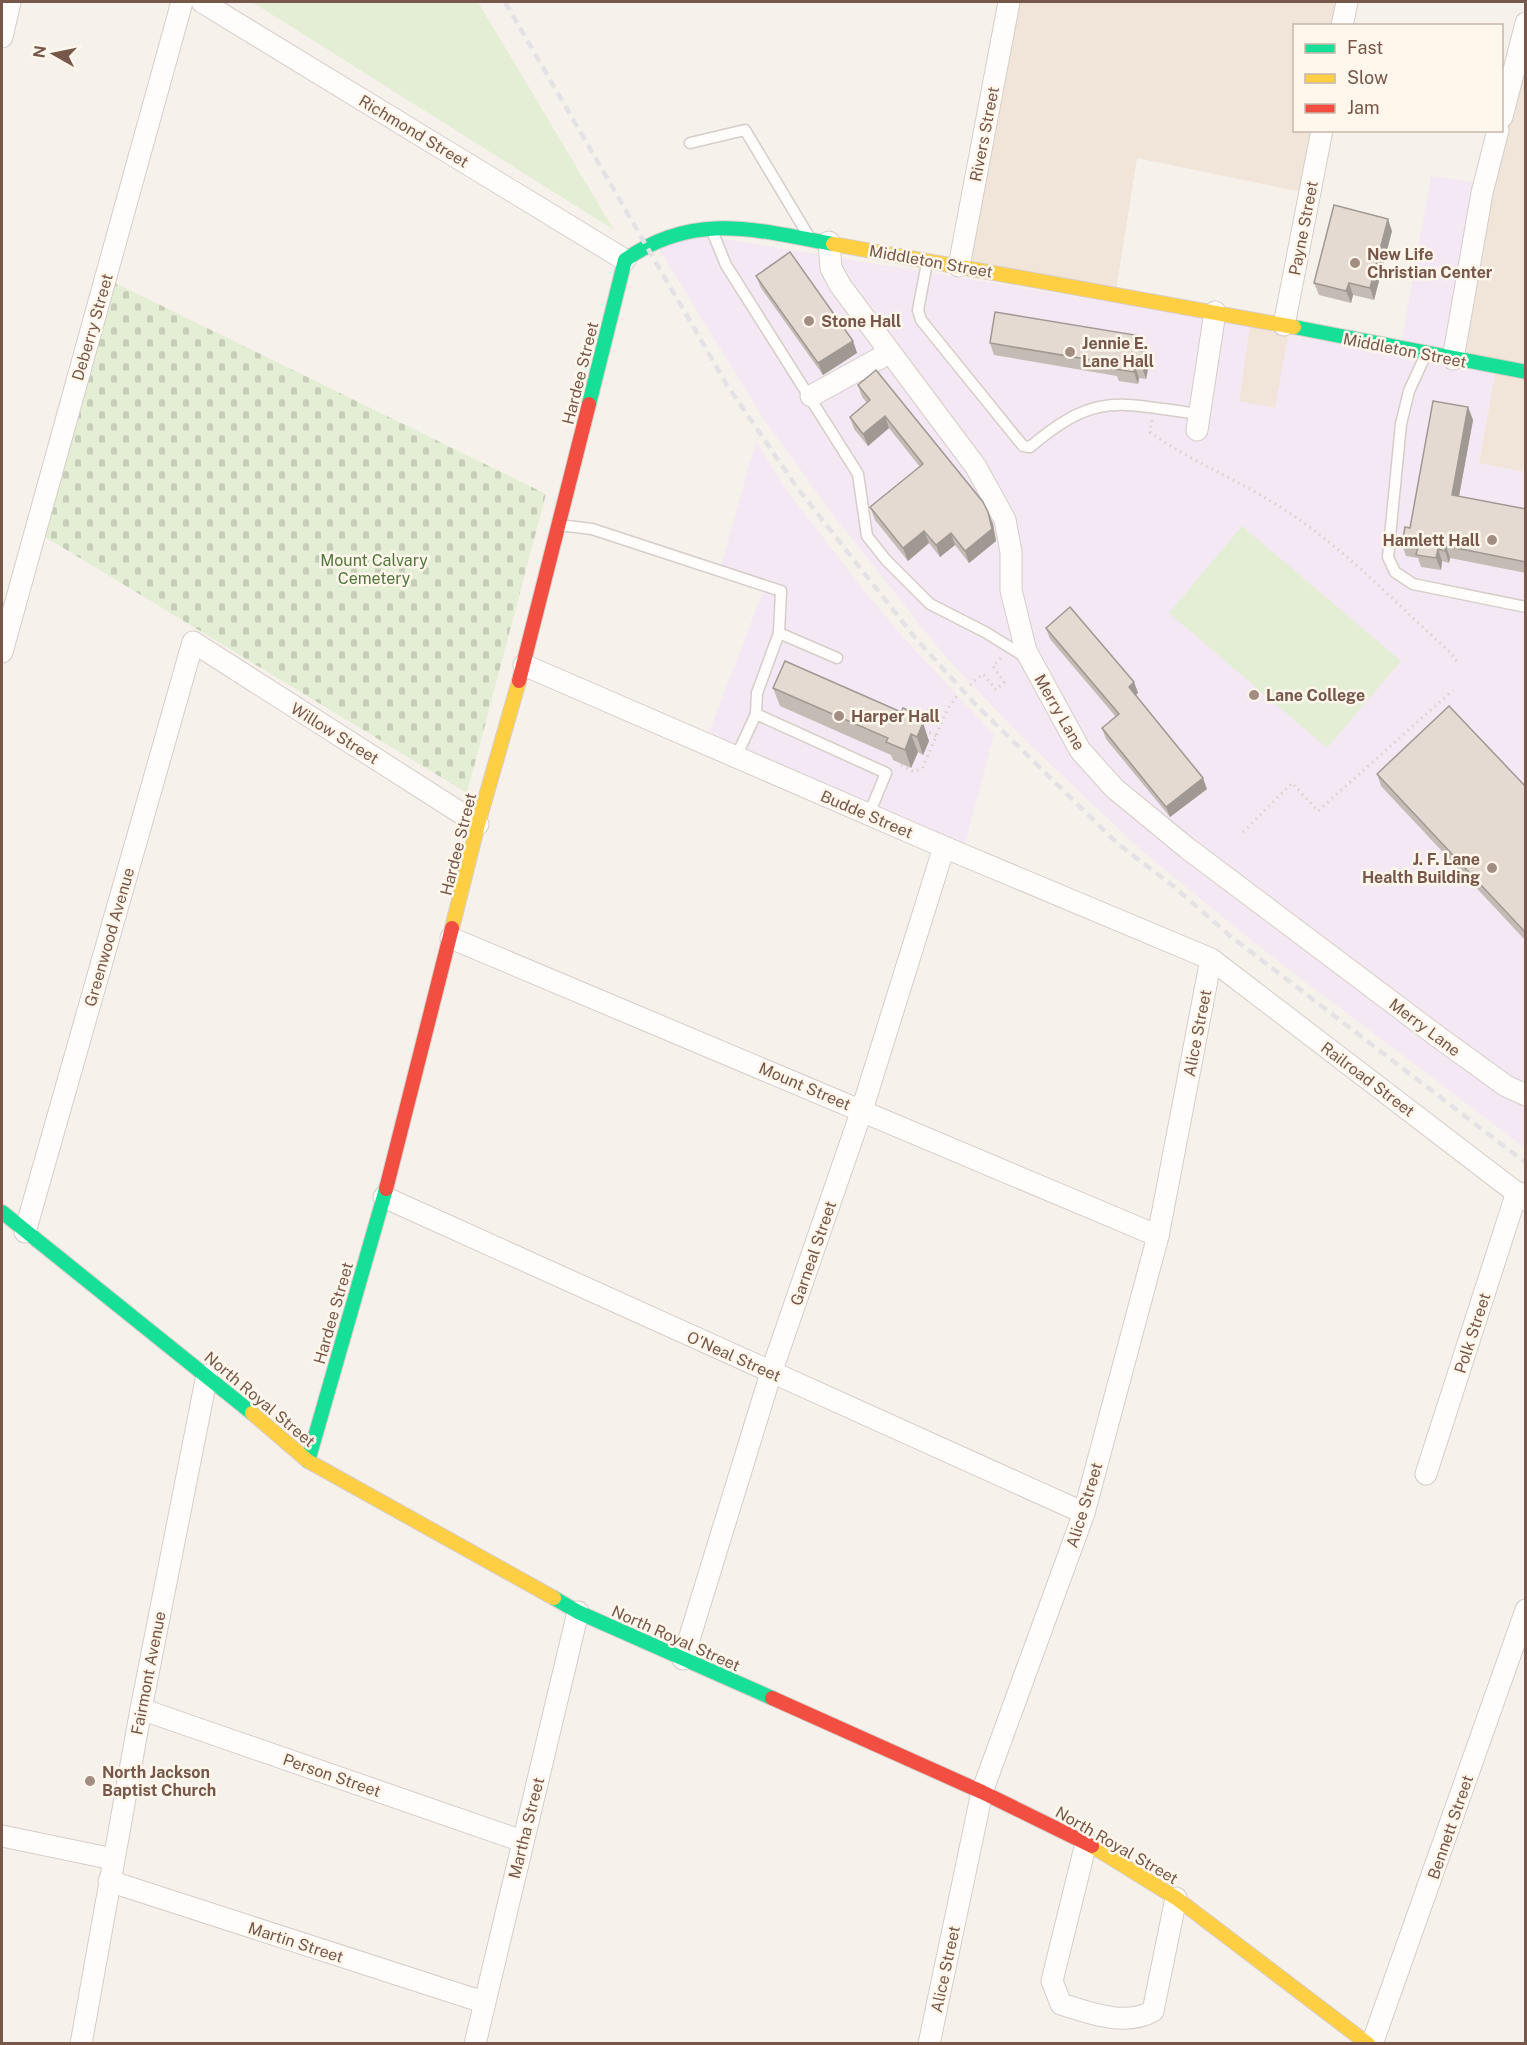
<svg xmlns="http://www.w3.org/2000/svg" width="1527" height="2045" viewBox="0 0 1527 2045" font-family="'Public Sans',sans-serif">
<defs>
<pattern id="cemetery-stones" width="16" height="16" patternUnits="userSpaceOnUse" patternTransform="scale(1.5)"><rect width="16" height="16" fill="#e4eed5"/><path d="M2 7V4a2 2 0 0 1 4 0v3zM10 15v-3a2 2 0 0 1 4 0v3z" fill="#c7ceb8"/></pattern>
</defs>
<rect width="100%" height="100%" fill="#f7f1eb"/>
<g fill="#f1e4d8">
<path d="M1013,2H1342L1337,25L1294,26V130L1315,131L1302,192L1137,158L1116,290L964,262Z"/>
<path d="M1525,40L1526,455L1523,472L1479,463L1497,361L1457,356Z"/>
<path d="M1250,325L1288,336L1276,408L1239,402Z"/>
</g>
<g fill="#f3e8f3">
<path d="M1431,176L1479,183L1448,362L1496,370L1479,463L1522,472L1525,456V1148L1261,948L1142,851L1021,736L944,655L834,516L763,418L657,246L693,234L1250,325L1239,401L1275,408L1288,336L1400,351Z"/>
<path d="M756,441L785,488L861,587L903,637L994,735L964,848L708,735L767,581L721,566Z"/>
</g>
<g fill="#e4eed5">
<path d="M252,2H478L614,230Z"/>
<path d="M1242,526L1401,661L1327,748L1169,613Z"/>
</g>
<path fill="url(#cemetery-stones)" d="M107,279L546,494L467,793L37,532Z"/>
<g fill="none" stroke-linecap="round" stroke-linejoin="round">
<g stroke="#d6cdc8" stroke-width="13">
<g id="lane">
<path d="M690,143L745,130L808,235"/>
<path d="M712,231L726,265L858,474L867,536L886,560L930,604L985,632L1027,658"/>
<path d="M927,263L918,310L921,320L1023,446L1030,447C1097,390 1119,404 1199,414"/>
<path d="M1426,354L1409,391L1401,424L1388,557L1395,572L1413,584L1526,607"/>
<path d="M559,525L592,529L781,591L779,633"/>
<path d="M756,714L757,693L779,633L837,658"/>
<path d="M736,757L756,714L886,773L869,814"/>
</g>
</g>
<g stroke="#d6cdc8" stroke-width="23">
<g id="street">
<path d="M202,2L625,260"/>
<path d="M1342,26L1347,2"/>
<path d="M2,37L10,2"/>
<path d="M1502,117L1526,23"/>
<path d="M829,242L831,268L840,285L976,467L1005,520L1011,552V590L1026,651L1080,750L1114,788L1187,848L1437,1036L1506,1086L1526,1095"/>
<path d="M959,266L1009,2"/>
<path d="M1284,325L1322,130"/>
<path d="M1453,359L1482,193L1498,130"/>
<path d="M811,396L889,353"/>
<path d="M1197,430L1215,312"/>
<path d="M2,652L182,2"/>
<path d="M524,665L944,847L1211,959L1526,1200"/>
<path d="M451,938L1158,1236"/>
<path d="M384,1197L1084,1513"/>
<path d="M25,1232L193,642L478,824"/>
<path d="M1426,1474L1517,1192"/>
<path d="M683,1659L771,1373L862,1110L944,847"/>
<path d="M141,1709L522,1841"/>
<path d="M2,1836L113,1859"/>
<path d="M1086,1843L1052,1981L1061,2004C1090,2013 1125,2027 1153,2011L1176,1898"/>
<path d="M109,1881L483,2002"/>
<path d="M81,2044L141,1709L207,1375"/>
<path d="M475,2044L578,1612"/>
<path d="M929,2044L982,1792L1084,1513L1158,1236L1211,959"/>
<path d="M1372,2044L1526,1610"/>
</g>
</g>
<g stroke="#d7cdc7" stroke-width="16">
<g id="fast">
<path d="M1294,327L1526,372"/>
<path d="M589,404L625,260C694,211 756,230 833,244"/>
<path d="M2,1212L252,1413"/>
<path d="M308,1461L386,1189"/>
<path d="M554,1598L578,1612L772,1698"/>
</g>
</g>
<g stroke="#d7cdc7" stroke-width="16">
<g id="slow">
<path d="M833,244L1294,327"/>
<path d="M452,928L478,824L519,681"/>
<path d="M252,1413L308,1461L554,1598"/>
<path d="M1092,1846L1176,1898L1368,2044"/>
</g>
</g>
<g stroke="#d7cdc7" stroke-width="16">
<g id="jam">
<path d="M519,681L589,404"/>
<path d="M386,1189L452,928"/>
<path d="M772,1698L982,1792L1092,1846"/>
</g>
</g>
<g stroke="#dad1cd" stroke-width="3" stroke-dasharray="1.5 4.5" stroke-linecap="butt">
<path d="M1152,420L1150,432C1188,460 1232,477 1272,502C1338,541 1393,601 1450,652L1458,663"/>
<path d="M970,685L983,674L996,690L1004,682L993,666L1002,657"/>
<path d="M924,730L936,736"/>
<path d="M901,765L914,772L923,767L947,710L957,696"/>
<path d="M1243,832L1292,783L1318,811L1453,690"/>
</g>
<use href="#lane" stroke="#fefdfc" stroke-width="10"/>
<use href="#street" stroke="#fefdfc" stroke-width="21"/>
<use href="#fast" stroke="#16e098" stroke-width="14"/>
<use href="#slow" stroke="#ffcf43" stroke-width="14"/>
<use href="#jam" stroke="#f24e42" stroke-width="14"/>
<path stroke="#e4e2e5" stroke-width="4.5" stroke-dasharray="9 6" stroke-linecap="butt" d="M505,2L727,385L798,489L916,639L977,706L1118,844L1172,885L1229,935L1526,1163"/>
</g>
<g fill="#c4bbb5">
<path d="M1392,231L1374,300L1353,295L1351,303L1319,295L1314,283Z"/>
<path d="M756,276L853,341L857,353L823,375L761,288Z"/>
<path d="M1141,336L1146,348L1145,353L1149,364L1146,379L1139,378L1138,384L1119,381L1117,376L994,355L990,343Z"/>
<path d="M858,385L988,512L993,524L996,541L969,563L955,545L940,557L929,543L908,561L875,520L870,507L920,467L889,428L868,446L854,429L850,417L867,403L862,397Z"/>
<path d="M1468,407L1473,420L1459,496L1526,509V573L1450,558L1449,563L1442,561L1441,570L1421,567L1418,558L1406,556L1402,544Z"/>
<path d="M1046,628L1134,682L1138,693L1135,695L1207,789L1170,817L1106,739L1102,728L1116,717L1050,639Z"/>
<path d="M773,688L918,715L929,741L923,755L918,752L911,768L893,760L891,755L780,706Z"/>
<path d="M1377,774L1526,787V941L1381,786Z"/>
</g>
<g fill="#a09993">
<path d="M1388,219L1392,231L1374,300L1370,288Z"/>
<path d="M1349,283L1353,295L1351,303L1346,291Z"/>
<path d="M1141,336L1146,348L1145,353L1149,364L1146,379L1142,367L1139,351Z"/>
<path d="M853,341L857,353L823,375L818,363Z"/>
<path d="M1135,366L1139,378L1138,384L1134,372Z"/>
<path d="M1468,407L1473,420L1457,507L1452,495Z"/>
<path d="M885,416L889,428L868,446L863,434Z"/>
<path d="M988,512L993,524L996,541L969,563L965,551Z"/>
<path d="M924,531L929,543L908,561L903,548Z"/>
<path d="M951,533L955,545L940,557L936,545Z"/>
<path d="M1446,546L1450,558L1449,563L1445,551Z"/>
<path d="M1438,549L1442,561L1441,570L1436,558Z"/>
<path d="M1134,682L1138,693L1133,698L1129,687Z"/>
<path d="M918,715L922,725L923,723L929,741L923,755L917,737L916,720Z"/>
<path d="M911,734L918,752L911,768L905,750Z"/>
<path d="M1203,778L1207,789L1170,817L1166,807Z"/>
</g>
<g fill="#e4dad2" stroke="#a09993" stroke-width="1.5">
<path d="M1334,205L1388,219L1370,288L1349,283L1346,291L1314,283Z"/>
<path d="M790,252L853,341L818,363L756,276Z"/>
<path d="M995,312L1141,336L1139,351L1144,352L1142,367L1135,366L1134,372L1115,369V364L990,343Z"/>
<path d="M876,370L983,502L988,512L992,529L965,551L951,533L936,545L924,531L903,548L870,507L923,464L885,416L863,434L850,417L870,400L858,385Z"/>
<path d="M1433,401L1468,407L1452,495L1526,509V562L1446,546L1445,551L1438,549L1436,558L1416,555L1418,547L1402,544L1405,527L1410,528Z"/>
<path d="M1070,607L1134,682L1129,687L1203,778L1166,807L1102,728L1119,714L1046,628Z"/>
<path d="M785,661L901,712L903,708L918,715L916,720L923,723L917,737L911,734L905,750L886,742L888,738L773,688Z"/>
<path d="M1449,706L1526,787V933L1377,774Z"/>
</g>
<g fill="#a38d82" stroke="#fff6ec" stroke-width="2">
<circle cx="1355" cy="263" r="6"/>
<circle cx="809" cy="321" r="6"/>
<circle cx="1070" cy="352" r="6"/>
<circle cx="1492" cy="540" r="6"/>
<circle cx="1254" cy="695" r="6"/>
<circle cx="839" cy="716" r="6"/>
<circle cx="1492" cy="868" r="6"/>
<circle cx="90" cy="1781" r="6"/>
</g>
<g text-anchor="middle" stroke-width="5" stroke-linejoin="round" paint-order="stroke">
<g font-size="16" fill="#765749" stroke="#fff6ec">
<text transform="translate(414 131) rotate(31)" y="6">Richmond Street</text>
<text transform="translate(984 134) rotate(-79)" y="6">Rivers Street</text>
<text transform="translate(1303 228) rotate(-79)" y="6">Payne Street</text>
<text transform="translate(931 261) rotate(10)" y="6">Middleton Street</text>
<text transform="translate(92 327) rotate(-74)" y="6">Deberry Street</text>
<text transform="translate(1405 350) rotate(11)" y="6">Middleton Street</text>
<text transform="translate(580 373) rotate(-76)" y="6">Hardee Street</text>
<text transform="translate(1060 712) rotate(60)" y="6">Merry Lane</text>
<text transform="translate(335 733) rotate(32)" y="6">Willow Street</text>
<text transform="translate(867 814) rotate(23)" y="6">Budde Street</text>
<text transform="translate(458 844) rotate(-76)" y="6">Hardee Street</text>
<text transform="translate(109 937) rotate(-74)" y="6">Greenwood Avenue</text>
<text transform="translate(1425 1027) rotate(37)" y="6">Merry Lane</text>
<text transform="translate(1197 1033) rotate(-79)" y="6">Alice Street</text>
<text transform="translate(1368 1079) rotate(37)" y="6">Railroad Street</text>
<text transform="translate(805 1086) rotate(23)" y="6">Mount Street</text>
<text transform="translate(813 1253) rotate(-71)" y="6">Garneal Street</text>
<text transform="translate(333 1313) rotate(-74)" y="6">Hardee Street</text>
<text transform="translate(1472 1333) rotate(-72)" y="6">Polk Street</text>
<text transform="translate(734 1356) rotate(24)" y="6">O'Neal Street</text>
<text transform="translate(260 1399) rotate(40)" y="6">North Royal Street</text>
<text transform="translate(1084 1505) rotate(-73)" y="6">Alice Street</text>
<text transform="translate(676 1638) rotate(24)" y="6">North Royal Street</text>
<text transform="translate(148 1673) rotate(-79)" y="6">Fairmont Avenue</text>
<text transform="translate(332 1775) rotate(19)" y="6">Person Street</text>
<text transform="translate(1450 1827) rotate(-71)" y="6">Bennett Street</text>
<text transform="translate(526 1828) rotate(-76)" y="6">Martha Street</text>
<text transform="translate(1117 1845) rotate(30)" y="6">North Royal Street</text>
<text transform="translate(296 1942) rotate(18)" y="6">Martin Street</text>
<text transform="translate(945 1969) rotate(-78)" y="6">Alice Street</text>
</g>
<g font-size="16" font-weight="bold" fill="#765749" stroke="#fff6ec" text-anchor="start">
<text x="1367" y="260">New Life<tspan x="1367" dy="18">Christian Center</tspan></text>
<text x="821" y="327">Stone Hall</text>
<text x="1082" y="349">Jennie E.<tspan x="1082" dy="18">Lane Hall</tspan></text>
<text x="1480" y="546" text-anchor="end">Hamlett Hall</text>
<text x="1266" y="701">Lane College</text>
<text x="851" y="722">Harper Hall</text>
<text x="1480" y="865" text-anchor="end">J. F. Lane<tspan x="1480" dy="18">Health Building</tspan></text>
<text x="102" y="1778">North Jackson<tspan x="102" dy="18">Baptist Church</tspan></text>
</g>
<g font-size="16" fill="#52773e" stroke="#fff6ec">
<text x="374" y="566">Mount Calvary<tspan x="374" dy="18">Cemetery</tspan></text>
</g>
</g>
<rect width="1527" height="2045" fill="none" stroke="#765749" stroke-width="6"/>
<rect x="1293" y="24" width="210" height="108" fill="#fff6ec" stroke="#c8b6ab" stroke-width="1.5"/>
<rect x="1305" y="44" width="30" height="9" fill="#16e098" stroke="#c8b6ab" stroke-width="1.5"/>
<text x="1347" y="54" font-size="18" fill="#765749">Fast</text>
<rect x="1305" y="74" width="30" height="9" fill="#ffcf43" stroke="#c8b6ab" stroke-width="1.5"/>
<text x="1347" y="84" font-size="18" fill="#765749">Slow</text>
<rect x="1305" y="104" width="30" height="9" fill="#f24e42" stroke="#c8b6ab" stroke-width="1.5"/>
<text x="1347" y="114" font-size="18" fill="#765749">Jam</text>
<g transform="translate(54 54) rotate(279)" stroke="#fff6ec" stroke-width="4.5" paint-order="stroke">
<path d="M0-4.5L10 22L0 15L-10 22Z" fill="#765749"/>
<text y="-9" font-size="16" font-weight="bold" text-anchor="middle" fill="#765749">N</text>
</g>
</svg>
